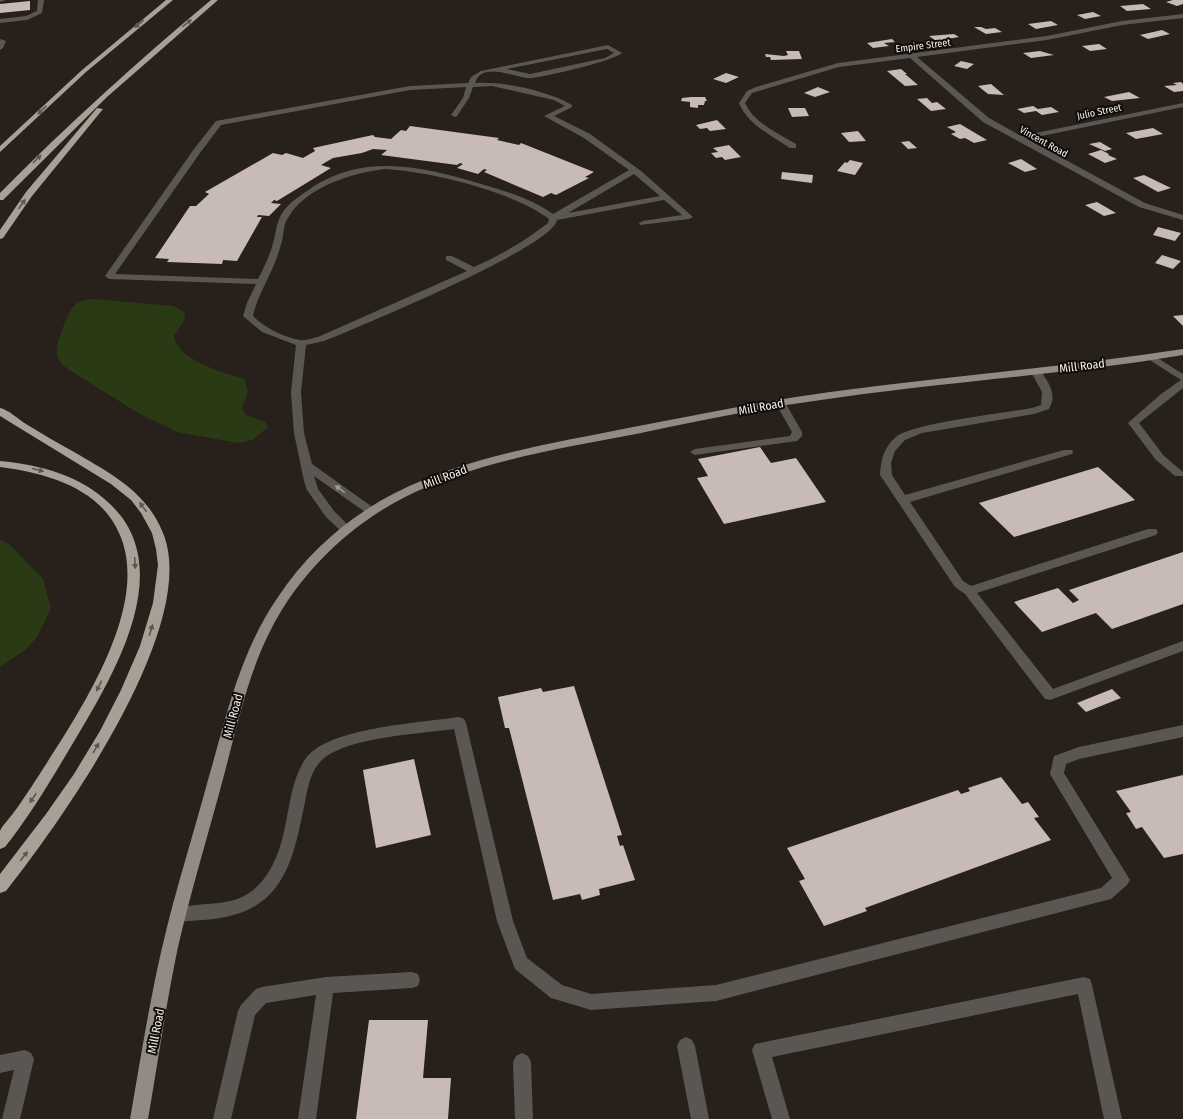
<svg xmlns="http://www.w3.org/2000/svg" width="1183" height="1119" viewBox="0 0 1183 1119" font-family="'Fira Sans Condensed',sans-serif">
<rect width="100%" height="100%" fill="#28201a"/>
<g fill="#2a3a15">
<path d="M94,299L173,306L184,312L185,319L174,336C177,360 224,373 244,379L248,392L242,408L246,415L265,422L268,427L252,440L238,443L177,432L138,413L68,369C62,365 56,359 57,351C57,341 68,310 76,304C81,300 88,300 94,299Z"/>
<path d="M0,540L10,545L43,579L51,609L37,637L26,649L0,667Z"/>
</g>
<g fill="#c8bab5">
<path d="M1173,0H1183V4L1177,6L1166,2Z"/>
<path d="M30,1V10L0,13V4Z"/>
<path d="M1143,4L1151,9L1127,11L1120,6Z"/>
<path d="M1093,12L1101,16L1085,19L1077,15Z"/>
<path d="M1051,21L1058,25L1036,29L1028,24Z"/>
<path d="M974,27H981L986,29L995,28L1002,32L986,34Z"/>
<path d="M1162,30L1170,34L1148,39L1140,35Z"/>
<path d="M954,34L959,37L936,41L929,36Z"/>
<path d="M892,39L895,42L884,43L889,46L873,48L867,43Z"/>
<path d="M1099,44L1107,49L1090,51L1082,46Z"/>
<path d="M786,51H799L802,59L771,60L770,57H766L765,54L784,56L788,55Z"/>
<path d="M1040,51L1054,55L1031,58L1023,53Z"/>
<path d="M961,61L974,64L967,69L954,66Z"/>
<path d="M901,69L907,74H905L918,85L905,86L887,71Z"/>
<path d="M726,73L739,77L726,83L713,79Z"/>
<path d="M1181,82L1183,84V91L1174,92L1164,86L1177,85L1173,83Z"/>
<path d="M991,84L1004,95L988,94L978,86Z"/>
<path d="M818,87L830,92L815,97L804,93Z"/>
<path d="M1129,92L1140,98L1112,101L1104,97Z"/>
<path d="M691,97H705L707,101H705L704,105H698V108L690,107V102L681,101L682,98Z"/>
<path d="M927,98L932,103L937,102L946,109L931,111L917,99Z"/>
<path d="M1033,106L1038,109L1051,107L1059,112L1042,115L1036,111L1024,113L1017,109Z"/>
<path d="M788,108H805L809,116L792,117Z"/>
<path d="M717,120L726,129L710,131L707,128L700,129L696,125Z"/>
<path d="M960,124L987,140L974,143L965,138L960,139L951,134L956,132L947,127Z"/>
<path d="M410,126L499,138L497,140L519,145L521,143L594,172L585,177L589,178L556,195L551,193L543,197L484,172L487,170L484,169L478,174L457,168L463,164L460,163L457,165L381,155L387,150L373,149L362,153L333,158L321,165L331,168L277,201L274,200L271,203L281,204L269,216L258,215L257,217H262L237,261L223,260L222,264L167,262L169,259L155,258L190,206H196L209,194L205,192L273,153L282,155L286,153L303,158L315,151L313,148L373,135L375,137L391,139L401,130L406,131Z"/>
<path d="M1153,128L1163,134L1136,139L1126,133Z"/>
<path d="M858,131L866,141L849,142L841,133Z"/>
<path d="M909,141L917,148L908,149L901,142Z"/>
<path d="M1100,142L1112,149L1105,151L1089,144Z"/>
<path d="M729,145L741,157L725,160L722,157L716,158L711,153L718,152L713,148Z"/>
<path d="M1101,150L1109,154L1108,155L1117,159L1105,163L1088,154Z"/>
<path d="M1021,159L1037,169L1025,172L1008,163Z"/>
<path d="M850,160L863,163L855,175L837,171L845,162L847,163Z"/>
<path d="M782,172L813,175L812,183L781,179Z"/>
<path d="M1144,175L1171,188L1158,192L1133,178Z"/>
<path d="M1097,202L1116,213L1104,216L1085,205Z"/>
<path d="M1158,227L1181,233L1175,241L1153,235Z"/>
<path d="M1162,255L1181,261L1173,269L1155,263Z"/>
<path d="M1183,315V326L1173,316Z"/>
<path d="M760,447L771,463L796,458L826,502L724,524L697,478L708,476L698,459Z"/>
<path d="M1098,467L1135,500L1014,537L979,503Z"/>
<path d="M1183,552V604L1112,629L1096,613L1042,632L1014,602L1058,588L1073,603L1079,600L1069,590Z"/>
<path d="M574,686L622,835L617,836L620,846L623,845L635,880L599,889L600,895L582,900L580,894L553,900L509,728H505L498,697L541,688L543,692Z"/>
<path d="M1112,689L1121,698L1086,712L1077,703Z"/>
<path d="M414,759L431,835L376,848L363,770Z"/>
<path d="M1183,775V854L1164,858L1142,827L1136,829L1126,813L1131,812L1116,791Z"/>
<path d="M1001,777L1022,804L1028,802L1039,817L1034,818L1051,840L865,908L867,911L824,926L799,881L805,879L787,848L958,790L961,794L970,791L968,788Z"/>
<path d="M369,1020H428L423,1078H451L448,1119H356Z"/>
</g>
<g fill="none" stroke-linecap="round" stroke-linejoin="round">
<g fill="#5a5753" fill-rule="evenodd">
<path d="M0,0H6L0,2Z"/>
<path d="M38,0H44L42,13L27,20L0,23V19L26,16L37,11Z"/>
<path d="M1183,14V18L1122,25L1047,40L917,57L989,118L1021,136L1183,103V107L1027,139L1145,203L1183,215V220L1139,207L983,122L910,58L839,67L752,93L745,103C754,123 778,133 796,144V148H790C771,135 748,125 739,103L747,91L756,87L838,63L1047,36L1122,21Z"/>
<path d="M0,39L6,41L3,48L0,50Z"/>
<path d="M608,45L622,53C613,61 545,77 531,78C517,79 482,60 475,83C503,81 548,91 572,105V107L554,116L590,134L641,171L693,217L689,219L640,225L639,223L643,221L682,215L664,200L557,220C553,246 376,319 344,333L324,341L306,345L301,392L304,433L312,464L378,511L376,514H368L314,476L318,489L334,511L352,529L346,533L342,532L326,517L307,490L304,481L294,433L291,392L296,345L262,332L243,316L247,303L256,284L109,279L105,276L194,149L216,121L410,86L468,83L471,77L481,71ZM607,49L614,53L605,58L530,74L507,69ZM492,86L554,100L565,106L544,116L584,138L629,170L553,214C532,199 506,191 481,184C425,167 367,153 314,186C304,193 293,200 285,209C276,220 277,230 273,243C270,255 264,268 258,279L115,274L200,153L221,125L410,90L466,87L463,98L451,115L455,117L457,116L469,98L473,87ZM386,169C432,172 512,191 549,219L548,223C525,241 501,255 474,267L452,256H446V260L467,271L318,337C313,338 305,341 300,340C283,337 265,328 253,316C257,297 267,282 274,265C277,257 280,249 282,241C284,233 283,225 288,218C305,187 354,172 386,169ZM634,174L660,196L568,213Z"/>
<path d="M1151,354L1183,374V388L1139,423L1164,456L1183,472V476H1175L1156,460L1128,423L1161,394L1181,380L1148,359L1146,357Z"/>
<path d="M1036,369L1040,370C1048,382 1058,394 1049,409L1034,414L922,433L905,440L895,451L891,463L892,475L905,495L1064,450H1072L1073,452L1072,454L910,502L963,581L971,586L1148,529H1156L1158,532L1156,535L977,593L1053,689L1183,641V651L1050,700L1045,699L965,594L955,587L880,475C881,459 884,447 896,437C913,423 1006,413 1032,408L1041,405L1042,392L1031,372Z"/>
<path d="M781,401L786,404L802,432V436L797,441L695,455L690,452L695,449L790,436L792,432L776,404Z"/>
<path d="M459,717L464,719L466,723L513,921L527,958L562,985L591,994L716,985L1101,888L1112,878L1050,774L1054,756L1079,747L1183,725V737L1079,759L1066,764L1064,773L1130,880L1127,885L1111,899L716,1001L591,1010L551,998L515,969L497,921L454,729C418,734 351,737 324,758C311,769 308,786 305,802C295,849 288,901 233,915C216,920 197,920 179,922L173,920L171,915L173,910C199,900 229,909 252,891C272,875 280,851 285,827C290,804 292,778 306,758C330,727 420,723 459,717Z"/>
<path d="M412,972L418,974L420,980L418,986L412,988L333,993L316,1119H298L316,995L266,1003L255,1015L231,1119H213L238,1011L241,1005L256,989L262,987L326,977Z"/>
<path d="M1084,977L1090,979L1092,985L1122,1119H1104L1078,994L772,1057L790,1119H772L752,1050L755,1044Z"/>
<path d="M686,1037L692,1040L695,1046L709,1119H691L677,1046L680,1040Z"/>
<path d="M25,1050L31,1053L34,1059L20,1119H2L14,1070L0,1073V1055Z"/>
<path d="M522,1053L528,1056L531,1062L533,1119H515L513,1062L516,1056Z"/>
</g>
<path fill="#928b83" fill-rule="evenodd" d="M1183,349V355L1139,362C1029,377 918,385 807,402C750,410 693,422 636,434C558,449 477,461 405,497C356,522 313,561 283,608C250,661 239,719 223,779C208,835 191,891 178,947C166,1004 158,1062 148,1119H130C140,1062 149,1004 162,948C175,891 193,836 208,780C227,715 239,654 278,597C307,553 348,517 395,493C468,456 550,444 628,428C695,416 762,401 830,392C947,376 1066,367 1183,349Z"/>
<g fill="#a8a096" fill-rule="evenodd">
<path d="M166,0H173L86,72L0,152V146L82,70Z"/>
<path d="M211,0H218L107,97L3,200H0V193C67,125 138,61 211,0Z"/>
<path d="M97,108L103,109L32,196L3,238L0,239V230L26,192Z"/>
<path d="M0,408C9,410 18,419 26,424C42,434 58,443 74,452C110,473 147,492 163,533C201,625 62,820 6,891L0,893V874L46,814L74,774L100,731L121,690L140,646L153,603L158,565L156,549L152,533L141,513L131,500L111,484L0,416Z"/>
<path d="M0,461C41,465 80,475 110,504C178,568 114,674 76,738C54,775 32,813 5,847L0,849C0,844 0,835 0,831C2,826 8,820 11,816C19,806 25,796 32,786C72,723 154,609 119,533C99,487 45,473 0,467Z"/>
</g>
</g>
<defs><path id="oneway-solid" d="M-6-.8H1V-3.2L6.5 0L1 3.2V.8H-6Z"/></defs>
<g fill="#5b564f">
<use href="#oneway-solid" transform="translate(187 23) rotate(-39)"/>
<use href="#oneway-solid" transform="translate(139 24) rotate(141)"/>
<use href="#oneway-solid" transform="translate(42 110) rotate(137)"/>
<use href="#oneway-solid" transform="translate(37 159) rotate(-45)"/>
<use href="#oneway-solid" transform="translate(22 204) rotate(-55)"/>
<use href="#oneway-solid" transform="translate(38 470) rotate(14)"/>
<use href="#oneway-solid" transform="translate(143 507) rotate(-127)"/>
<use href="#oneway-solid" transform="translate(135 563) rotate(87)"/>
<use href="#oneway-solid" transform="translate(151 630) rotate(-73)"/>
<use href="#oneway-solid" transform="translate(99 686) rotate(117)"/>
<use href="#oneway-solid" transform="translate(96 748) rotate(-60)"/>
<use href="#oneway-solid" transform="translate(33 798) rotate(125)"/>
<use href="#oneway-solid" transform="translate(24 856) rotate(-52)"/>
</g>
<use fill="#a09c98" href="#oneway-solid" transform="translate(340 489) rotate(-144)"/>
<g text-anchor="middle" stroke-width="4" stroke-linejoin="round" paint-order="stroke">
<g font-size="10" fill="#f6f0ec" stroke="#0e0b08">
<text transform="translate(923 45) rotate(-7)" y="4">Empire Street</text>
<text transform="translate(1099 111) rotate(-12)" y="4">Julio Street</text>
<text transform="translate(1044 141) rotate(29)" y="4">Vincent Road</text>
</g>
<g font-size="12" fill="#f6f0ec" stroke="#0e0b08">
<text transform="translate(1082 366) rotate(-7)" y="4">Mill Road</text>
<text transform="translate(761 407) rotate(-10)" y="4">Mill Road</text>
<text transform="translate(445 477) rotate(-21)" y="4">Mill Road</text>
<text transform="translate(233 716) rotate(-75)" y="4">Mill Road</text>
<text transform="translate(156 1031) rotate(-79)" y="4">Mill Road</text>
</g>
</g>
</svg>
